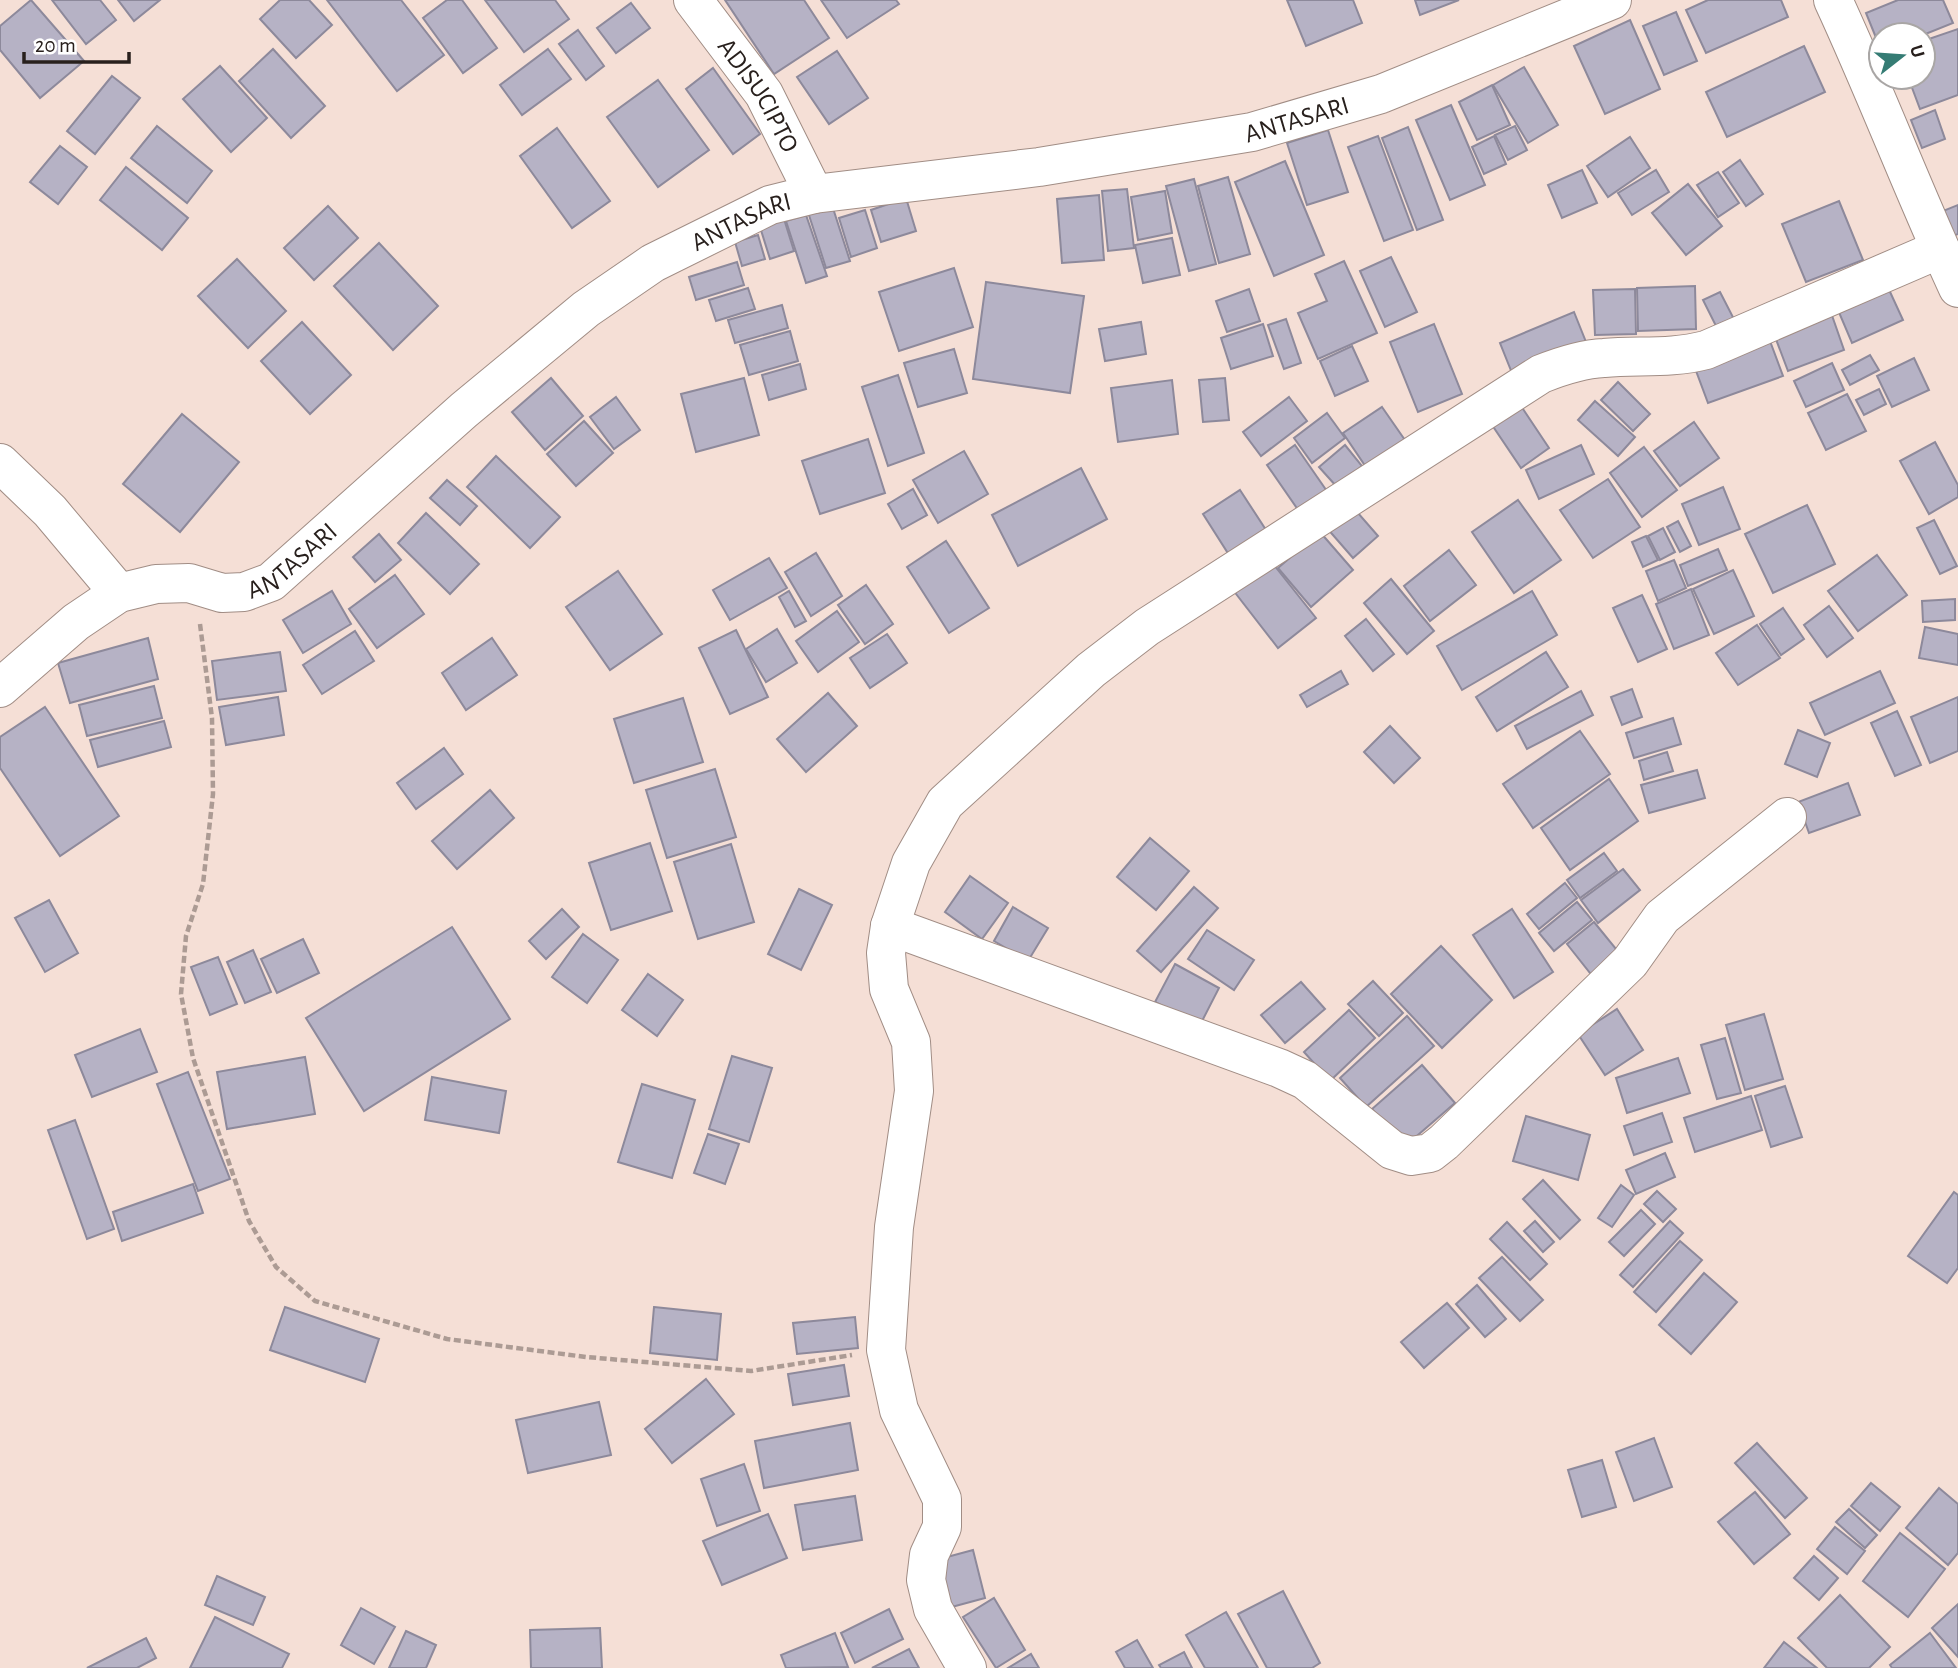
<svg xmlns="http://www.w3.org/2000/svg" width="1958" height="1668" viewBox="0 0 1958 1668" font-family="'Alegreya Sans',sans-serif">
<rect width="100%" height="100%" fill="#f5dfd6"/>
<g fill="#b6b2c5" stroke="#8d899b" stroke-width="2">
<path d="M31,0L84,61L40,98L0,50V26Z"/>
<path d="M52,0H100L116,20L86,44Z"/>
<path d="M118,0H160L134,21Z"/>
<path d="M280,0H309L332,25L296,58L260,19Z"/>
<path d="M327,0H401L444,55L397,91Z"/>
<path d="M447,0H462L497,48L463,73L423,18Z"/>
<path d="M485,0H555L569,19L524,52Z"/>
<path d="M725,0H804L829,38L774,74Z"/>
<path d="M821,0H896L899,4L847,38Z"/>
<path d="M1287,0H1353L1362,23L1306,46Z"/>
<path d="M1415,0H1459L1420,15Z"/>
<path d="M1708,0H1781L1788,17L1706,53L1686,10Z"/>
<path d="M1898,0H1943L1953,23L1923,35H1881V50L1866,13Z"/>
<path d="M631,3L650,28L616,53L597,28Z"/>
<path d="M1676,12L1697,61L1664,75L1643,26Z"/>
<path d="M1630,20L1660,89L1605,114L1574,46Z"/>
<path d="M1958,29V95L1920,109L1908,77H1923V41Z"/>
<path d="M578,30L604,66L586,80L559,44Z"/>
<path d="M1804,46L1825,92L1727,137L1706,92Z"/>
<path d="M273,49L325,106L291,138L239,81Z"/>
<path d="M548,49L571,79L522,115L500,85Z"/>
<path d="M837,51L868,98L829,124L797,77Z"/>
<path d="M220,66L267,118L231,152L183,99Z"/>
<path d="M1524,67L1558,125L1528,143L1493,85Z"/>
<path d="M713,68L760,134L733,154L686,89Z"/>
<path d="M112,76L140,98L95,154L67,131Z"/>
<path d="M658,80L709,150L658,187L607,117Z"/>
<path d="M1492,85L1510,125L1477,140L1459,102Z"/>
<path d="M1451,105L1485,185L1450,200L1416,120Z"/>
<path d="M1935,110L1945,139L1922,148L1911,120Z"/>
<path d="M157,126L212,171L187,203L131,158Z"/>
<path d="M1515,126L1527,150L1508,160L1495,135Z"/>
<path d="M1408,127L1443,220L1417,230L1382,138Z"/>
<path d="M557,128L610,201L572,228L520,156Z"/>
<path d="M1328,130L1348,192L1307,205L1287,143Z"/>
<path d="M1378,136L1413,230L1384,241L1348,147Z"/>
<path d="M1494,136L1506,164L1484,174L1472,147Z"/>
<path d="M1630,137L1650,168L1608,197L1587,166Z"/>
<path d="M60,146L87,167L58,204L30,182Z"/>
<path d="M1740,160L1763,194L1746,206L1723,172Z"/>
<path d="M1285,161L1324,255L1274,276L1235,182Z"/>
<path d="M126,167L188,218L162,250L100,200Z"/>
<path d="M1582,170L1597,203L1562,218L1548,185Z"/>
<path d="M1656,170L1669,192L1632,215L1618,193Z"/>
<path d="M1718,172L1739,203L1718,217L1697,185Z"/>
<path d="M1228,177L1250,254L1219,263L1198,186Z"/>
<path d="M1194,179L1216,264L1189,271L1166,186Z"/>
<path d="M1688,184L1722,226L1686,255L1652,213Z"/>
<path d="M1127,189L1134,248L1108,251L1102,191Z"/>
<path d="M1165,191L1172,233L1138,240L1131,197Z"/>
<path d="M1099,195L1104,260L1062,263L1057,199Z"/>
<path d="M906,198L916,231L881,242L871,210Z"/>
<path d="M1839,201L1863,260L1806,282L1782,224Z"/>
<path d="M831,202L850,261L826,268L807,209Z"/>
<path d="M1958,205V234L1948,238L1938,213Z"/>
<path d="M328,206L358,238L314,280L284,248Z"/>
<path d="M865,210L877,248L851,257L839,218Z"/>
<path d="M806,215L827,276L806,283L786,221Z"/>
<path d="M784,219L794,251L770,259L760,227Z"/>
<path d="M758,235L765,259L742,266L735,242Z"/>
<path d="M1172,238L1180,275L1143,283L1135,245Z"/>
<path d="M379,243L438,306L393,350L334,286Z"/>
<path d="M1391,257L1417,312L1385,327L1360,271Z"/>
<path d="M237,259L286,311L248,348L198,296Z"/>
<path d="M1344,261L1377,333L1318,359L1298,313L1327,301L1315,274Z"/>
<path d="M737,262L744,285L696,300L689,277Z"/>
<path d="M954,268L973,327L899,351L879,292Z"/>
<path d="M1885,281L1903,320L1852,343L1835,303Z"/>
<path d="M986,282L1084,296L1070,393L973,379Z"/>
<path d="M1695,286L1696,329L1638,331L1637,288Z"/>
<path d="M748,288L755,309L716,321L709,300Z"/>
<path d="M1249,289L1260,321L1227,332L1216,301Z"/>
<path d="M1635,289L1636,334L1595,335L1593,290Z"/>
<path d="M1720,292L1737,325L1720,334L1703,300Z"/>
<path d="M1828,304L1844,350L1788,371L1771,326Z"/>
<path d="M782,305L788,328L735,343L728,320Z"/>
<path d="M1574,312L1586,342L1512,373L1500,343Z"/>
<path d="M1286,319L1301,363L1284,369L1268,325Z"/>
<path d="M302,322L351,375L310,414L261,361Z"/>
<path d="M1141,322L1146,354L1105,361L1099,329Z"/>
<path d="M1263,324L1273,356L1231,369L1221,338Z"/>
<path d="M1434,324L1462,394L1418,412L1390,342Z"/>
<path d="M790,331L798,361L749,375L740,345Z"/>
<path d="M1767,333L1783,376L1708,403L1692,360Z"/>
<path d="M1352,346L1368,381L1335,396L1320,361Z"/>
<path d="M954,349L967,393L918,407L904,363Z"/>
<path d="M1870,355L1879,370L1850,385L1842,370Z"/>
<path d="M1914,358L1929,390L1892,407L1877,376Z"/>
<path d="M1832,363L1844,390L1806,407L1794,381Z"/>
<path d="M800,364L806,389L769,400L762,375Z"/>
<path d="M898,375L924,453L888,466L862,387Z"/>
<path d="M551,378L583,416L545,450L512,412Z"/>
<path d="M744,378L759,435L696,452L681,394Z"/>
<path d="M1225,378L1229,420L1203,422L1199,380Z"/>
<path d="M1172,380L1178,434L1118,442L1111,388Z"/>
<path d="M1618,382L1650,414L1633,431L1601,400Z"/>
<path d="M1879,389L1886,404L1864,415L1856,400Z"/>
<path d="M1847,394L1866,431L1826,450L1808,413Z"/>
<path d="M616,397L640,430L614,449L590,417Z"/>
<path d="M1289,397L1307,421L1261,456L1243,432Z"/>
<path d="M1515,397L1549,448L1521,468L1486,416Z"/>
<path d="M1595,401L1635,437L1618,456L1578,420Z"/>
<path d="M1382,407L1407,443L1368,470L1343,433Z"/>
<path d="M1327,413L1345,438L1312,463L1294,438Z"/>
<path d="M182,414L239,462L180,532L123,484Z"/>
<path d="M584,421L613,453L576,486L547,454Z"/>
<path d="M1694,422L1719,458L1680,486L1654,451Z"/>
<path d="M868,439L885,493L820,514L802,461Z"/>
<path d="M1935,442L1958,485V497L1929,514L1900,461Z"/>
<path d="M1295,445L1331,497L1303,517L1267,465Z"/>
<path d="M1345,445L1362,466L1337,487L1319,467Z"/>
<path d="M1581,445L1594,474L1539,499L1526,470Z"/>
<path d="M1644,447L1677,490L1642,517L1610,473Z"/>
<path d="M964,451L988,494L938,523L913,480Z"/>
<path d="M496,456L560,517L530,548L467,487Z"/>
<path d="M1081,468L1107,519L1018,566L992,515Z"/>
<path d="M1608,479L1640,527L1593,558L1560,510Z"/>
<path d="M447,480L477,506L460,525L430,498Z"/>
<path d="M1723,487L1740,529L1699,545L1682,504Z"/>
<path d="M913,489L927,515L902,529L888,504Z"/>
<path d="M1240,490L1268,533L1231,558L1203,514Z"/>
<path d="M1518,500L1561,560L1514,593L1472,532Z"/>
<path d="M1351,505L1378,536L1353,558L1326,527Z"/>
<path d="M1807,505L1835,564L1773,593L1745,534Z"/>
<path d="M426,513L479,564L450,594L398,543Z"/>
<path d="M1934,520L1957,566L1940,574L1917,528Z"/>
<path d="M1678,521L1691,546L1680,552L1667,527Z"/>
<path d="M1663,528L1675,552L1660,560L1648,536Z"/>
<path d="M1320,532L1353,570L1311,607L1278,568Z"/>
<path d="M379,534L401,560L375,582L353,557Z"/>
<path d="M1646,536L1658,560L1643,567L1632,542Z"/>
<path d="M946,541L989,608L949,633L907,567Z"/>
<path d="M1718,549L1727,570L1688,586L1680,565Z"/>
<path d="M1449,550L1476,585L1430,621L1404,586Z"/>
<path d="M816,553L842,596L811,616L785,572Z"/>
<path d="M1877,555L1907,595L1858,631L1828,591Z"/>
<path d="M769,558L787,588L730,620L713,590Z"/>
<path d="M1270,560L1316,618L1278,648L1233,590Z"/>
<path d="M1674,560L1686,588L1658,601L1646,571Z"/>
<path d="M1733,570L1754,616L1714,634L1693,589Z"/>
<path d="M618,571L662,634L610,670L566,607Z"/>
<path d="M395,575L424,614L377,648L349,609Z"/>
<path d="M1391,579L1434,631L1407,654L1364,603Z"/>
<path d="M866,585L893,624L865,644L838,605Z"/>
<path d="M1691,589L1709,635L1674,649L1656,604Z"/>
<path d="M332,591L351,624L303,653L283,620Z"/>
<path d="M789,591L806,621L795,627L779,597Z"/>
<path d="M1532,591L1557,635L1462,690L1437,646Z"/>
<path d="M1642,595L1667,649L1638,662L1613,608Z"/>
<path d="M1955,599V620L1923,622L1922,601Z"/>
<path d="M1829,606L1853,638L1827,657L1804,625Z"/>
<path d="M1783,608L1804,639L1781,655L1760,624Z"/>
<path d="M837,611L859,642L818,672L796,641Z"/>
<path d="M1366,619L1394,654L1373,671L1345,636Z"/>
<path d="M1757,625L1780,658L1738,685L1716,653Z"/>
<path d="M1925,627L1958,634V665L1919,658Z"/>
<path d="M777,629L797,663L766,682L746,649Z"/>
<path d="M736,630L768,697L730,714L699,648Z"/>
<path d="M355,631L374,661L322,694L303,665Z"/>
<path d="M887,634L907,663L870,688L850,658Z"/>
<path d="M148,638L158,679L70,703L58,663Z"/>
<path d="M492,638L517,675L466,710L442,673Z"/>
<path d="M280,652L286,691L217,700L212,661Z"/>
<path d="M1546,652L1568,687L1497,731L1476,697Z"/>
<path d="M1341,671L1348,684L1307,707L1300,695Z"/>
<path d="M1880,671L1895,703L1825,735L1810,703Z"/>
<path d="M154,686L162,718L87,736L79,705Z"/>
<path d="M1632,689L1642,717L1622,725L1611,697Z"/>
<path d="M1581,691L1593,715L1527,749L1515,726Z"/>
<path d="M828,693L857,726L806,772L777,739Z"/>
<path d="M278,697L284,735L226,745L219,707Z"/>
<path d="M1958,697V751L1930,763L1911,717Z"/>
<path d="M683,698L703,762L634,783L614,719Z"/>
<path d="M45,707L119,816L60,856L0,768V737Z"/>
<path d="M1897,711L1921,765L1895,776L1871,723Z"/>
<path d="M1673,718L1681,744L1634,758L1626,733Z"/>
<path d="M164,721L171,747L98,767L90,740Z"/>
<path d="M1390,726L1420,758L1394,783L1364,752Z"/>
<path d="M1798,730L1830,743L1817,777L1785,764Z"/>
<path d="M1580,731L1610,774L1533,828L1503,784Z"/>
<path d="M444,748L463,774L416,809L397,783Z"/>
<path d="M1667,752L1673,771L1644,780L1639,761Z"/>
<path d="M715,769L736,837L667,858L646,790Z"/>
<path d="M1697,770L1705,798L1649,813L1641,785Z"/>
<path d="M1609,779L1638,821L1570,870L1541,828Z"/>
<path d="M1848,783L1860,815L1809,833L1798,802Z"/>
<path d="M490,790L514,818L457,869L432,841Z"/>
<path d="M1150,838L1189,871L1156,910L1117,877Z"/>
<path d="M650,843L672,911L611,930L589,863Z"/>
<path d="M731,844L754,922L698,939L674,862Z"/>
<path d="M1604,853L1617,871L1580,898L1567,880Z"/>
<path d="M1623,869L1640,890L1598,923L1581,900Z"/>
<path d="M970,876L1008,903L982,939L945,912Z"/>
<path d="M1565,883L1577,898L1539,929L1527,914Z"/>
<path d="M1194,887L1218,908L1161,972L1137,951Z"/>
<path d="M799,889L832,905L801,970L768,954Z"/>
<path d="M49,900L78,953L45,972L15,918Z"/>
<path d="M1577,902L1592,920L1554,951L1539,933Z"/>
<path d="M1013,907L1048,928L1028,961L994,941Z"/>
<path d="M562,909L579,927L546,959L529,941Z"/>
<path d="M1512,909L1553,972L1514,998L1473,935Z"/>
<path d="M1594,922L1621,955L1594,978L1567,944Z"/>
<path d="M452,927L510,1019L364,1111L306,1018Z"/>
<path d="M1207,930L1254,960L1234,990L1188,959Z"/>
<path d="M583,934L618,960L587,1003L552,977Z"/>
<path d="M303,939L319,973L277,993L261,959Z"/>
<path d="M1441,946L1492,1000L1442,1048L1391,994Z"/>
<path d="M253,950L271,992L245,1003L227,962Z"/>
<path d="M218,957L237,1004L210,1015L191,967Z"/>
<path d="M1175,964L1219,988L1200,1025L1155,1002Z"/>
<path d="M648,974L683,1000L657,1036L622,1010Z"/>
<path d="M1373,981L1403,1013L1379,1036L1348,1004Z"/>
<path d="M1301,982L1325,1009L1285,1043L1261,1015Z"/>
<path d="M1617,1009L1643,1050L1605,1075L1578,1034Z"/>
<path d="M1349,1010L1375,1038L1330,1081L1304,1052Z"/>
<path d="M1764,1014L1783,1079L1745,1090L1726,1025Z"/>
<path d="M1407,1016L1434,1046L1366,1107L1340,1078Z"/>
<path d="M140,1029L157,1072L92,1097L75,1055Z"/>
<path d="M1725,1038L1741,1093L1717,1099L1701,1045Z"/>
<path d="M732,1056L772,1068L749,1142L709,1129Z"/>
<path d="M305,1057L315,1114L227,1129L217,1072Z"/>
<path d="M1678,1058L1690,1093L1627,1113L1616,1078Z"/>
<path d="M1422,1065L1455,1103L1404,1147L1372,1109Z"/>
<path d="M188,1072L230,1179L198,1191L157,1084Z"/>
<path d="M432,1077L506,1091L499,1133L425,1120Z"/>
<path d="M642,1084L695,1100L672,1178L618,1162Z"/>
<path d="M1785,1086L1802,1137L1771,1147L1755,1096Z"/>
<path d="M1751,1096L1762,1130L1695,1152L1684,1118Z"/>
<path d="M1662,1113L1672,1142L1634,1155L1624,1126Z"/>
<path d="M1526,1116L1590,1135L1578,1180L1513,1161Z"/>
<path d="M75,1120L114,1229L87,1239L48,1130Z"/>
<path d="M708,1134L739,1144L725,1184L694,1173Z"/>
<path d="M1665,1153L1675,1177L1636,1194L1626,1170Z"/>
<path d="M1543,1180L1580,1220L1560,1239L1523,1199Z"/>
<path d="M193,1184L203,1213L122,1241L113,1212Z"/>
<path d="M1621,1185L1634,1195L1612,1227L1598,1218Z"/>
<path d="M1657,1191L1676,1209L1663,1222L1644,1204Z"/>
<path d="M1954,1192L1958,1195V1268L1947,1283L1908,1256Z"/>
<path d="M1641,1210L1655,1224L1624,1256L1609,1242Z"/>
<path d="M1535,1221L1554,1242L1543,1252L1524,1231Z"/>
<path d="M1670,1221L1683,1233L1633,1287L1620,1275Z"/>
<path d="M1507,1222L1547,1264L1530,1280L1490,1239Z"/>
<path d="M1680,1241L1702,1260L1656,1312L1634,1292Z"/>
<path d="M1502,1257L1543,1300L1520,1321L1479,1278Z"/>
<path d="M1704,1273L1737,1302L1691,1354L1659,1325Z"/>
<path d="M1477,1285L1506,1319L1485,1337L1456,1304Z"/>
<path d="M1447,1303L1469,1328L1424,1368L1401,1342Z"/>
<path d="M285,1307L379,1339L365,1382L270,1350Z"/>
<path d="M654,1307L721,1314L717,1360L650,1353Z"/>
<path d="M855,1317L858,1348L797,1354L793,1323Z"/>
<path d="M844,1365L849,1396L793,1405L788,1374Z"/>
<path d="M706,1379L734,1414L672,1463L645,1429Z"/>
<path d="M599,1402L611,1455L528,1473L516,1420Z"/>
<path d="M850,1423L858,1470L764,1488L755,1441Z"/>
<path d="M1654,1438L1672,1487L1634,1501L1616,1452Z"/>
<path d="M1757,1443L1807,1498L1785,1518L1735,1463Z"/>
<path d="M1602,1460L1616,1507L1582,1517L1568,1470Z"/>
<path d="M744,1464L760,1511L717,1526L701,1479Z"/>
<path d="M1871,1483L1900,1507L1880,1531L1851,1506Z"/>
<path d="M1939,1488L1958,1504V1553L1948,1565L1906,1528Z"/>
<path d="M1755,1492L1790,1534L1754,1564L1718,1522Z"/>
<path d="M855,1496L862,1540L803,1550L795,1505Z"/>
<path d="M1849,1509L1877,1535L1865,1548L1836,1522Z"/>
<path d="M768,1514L787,1558L722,1585L703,1541Z"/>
<path d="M1835,1527L1865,1551L1847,1574L1817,1549Z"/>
<path d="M1900,1533L1945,1569L1908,1617L1863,1581Z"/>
<path d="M973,1550L985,1598L948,1608L936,1560Z"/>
<path d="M1814,1556L1838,1578L1819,1600L1794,1578Z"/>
<path d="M217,1576L265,1597L253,1625L205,1605Z"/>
<path d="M1283,1591L1320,1663L1312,1668H1267L1238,1614Z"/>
<path d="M1840,1595L1890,1647L1869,1668H1827L1798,1638Z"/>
<path d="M994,1598L1025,1650L996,1668L963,1617Z"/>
<path d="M1958,1604V1657L1932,1628Z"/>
<path d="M361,1608L395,1627L374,1664L341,1645Z"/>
<path d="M889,1609L903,1639L855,1663L841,1633Z"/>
<path d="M1226,1612L1258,1668H1205L1186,1635Z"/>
<path d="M215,1617L289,1654L282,1668H190Z"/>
<path d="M600,1628L602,1668H531L530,1630Z"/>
<path d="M406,1631L436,1645L426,1668H389Z"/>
<path d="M835,1633L848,1667L786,1668L781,1655Z"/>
<path d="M1930,1633L1956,1668H1892L1890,1665Z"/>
<path d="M146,1638L156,1658L137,1668H87Z"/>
<path d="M1137,1640L1153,1668H1125L1116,1652Z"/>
<path d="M1784,1642L1817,1668H1764Z"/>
<path d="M909,1649L919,1668H872Z"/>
<path d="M1184,1652L1192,1668H1161L1159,1665Z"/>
<path d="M1031,1654L1039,1668H1008Z"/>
</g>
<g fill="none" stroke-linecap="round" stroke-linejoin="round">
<g stroke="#a18d85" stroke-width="40">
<g id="minor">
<path id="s1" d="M693,0L764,94L814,194"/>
<path d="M0,463L50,511L119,593"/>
<path id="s2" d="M0,688L76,622L119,593L156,584L189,583L222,593L244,592L271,582L464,410L586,309L653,263L770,205L814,194L1039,167L1252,132L1381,94L1612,0"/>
<path d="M890,926L1279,1068L1305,1080L1392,1150L1411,1156L1430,1153L1444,1142L1630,962L1662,917L1787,817"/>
<path d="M967,1668L933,1609L926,1580L929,1555L942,1527V1499L899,1410L886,1350L894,1227L914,1091L911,1042L889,989L886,953L890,926L911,863L945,803L1091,670L1147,627L1541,374C1561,366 1582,359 1604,358C1639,355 1671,359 1706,350L1940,249"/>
</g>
</g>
<g stroke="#a18d85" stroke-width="40">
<path id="major" d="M1833,0C1877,95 1914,193 1958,288"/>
</g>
<path stroke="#ac9b94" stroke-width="4.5" stroke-dasharray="7 3.5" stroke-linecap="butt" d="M200,624L212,718L213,794L203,884L186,936L181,994L193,1058L249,1221L276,1267L315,1301L447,1339L586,1357L751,1371L852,1355"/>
<use href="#minor" stroke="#fff" stroke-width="38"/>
<use href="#major" stroke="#fff" stroke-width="38"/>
</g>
<g text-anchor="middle" stroke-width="6" stroke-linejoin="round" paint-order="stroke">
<g font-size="26" fill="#28201d" stroke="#fff">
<text dy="9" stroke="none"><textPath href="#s1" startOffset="116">ADISUCIPTO</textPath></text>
<text dy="9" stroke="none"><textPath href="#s2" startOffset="1472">ANTASARI</textPath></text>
<text dy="9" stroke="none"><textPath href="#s2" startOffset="905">ANTASARI</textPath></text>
<text dy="9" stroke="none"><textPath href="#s2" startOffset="338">ANTASARI</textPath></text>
</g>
</g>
<g transform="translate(1902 56) rotate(73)"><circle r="33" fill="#ffffff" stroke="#a9a6a5" stroke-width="2"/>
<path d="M0-5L12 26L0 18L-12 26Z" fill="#357c74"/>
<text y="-10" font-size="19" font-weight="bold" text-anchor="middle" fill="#28201d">U</text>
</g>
<path d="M24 52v10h105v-10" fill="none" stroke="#28201d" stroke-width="3.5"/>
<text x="35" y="52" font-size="21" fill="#28201d" stroke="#ffffff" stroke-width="5" paint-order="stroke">20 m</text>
</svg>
